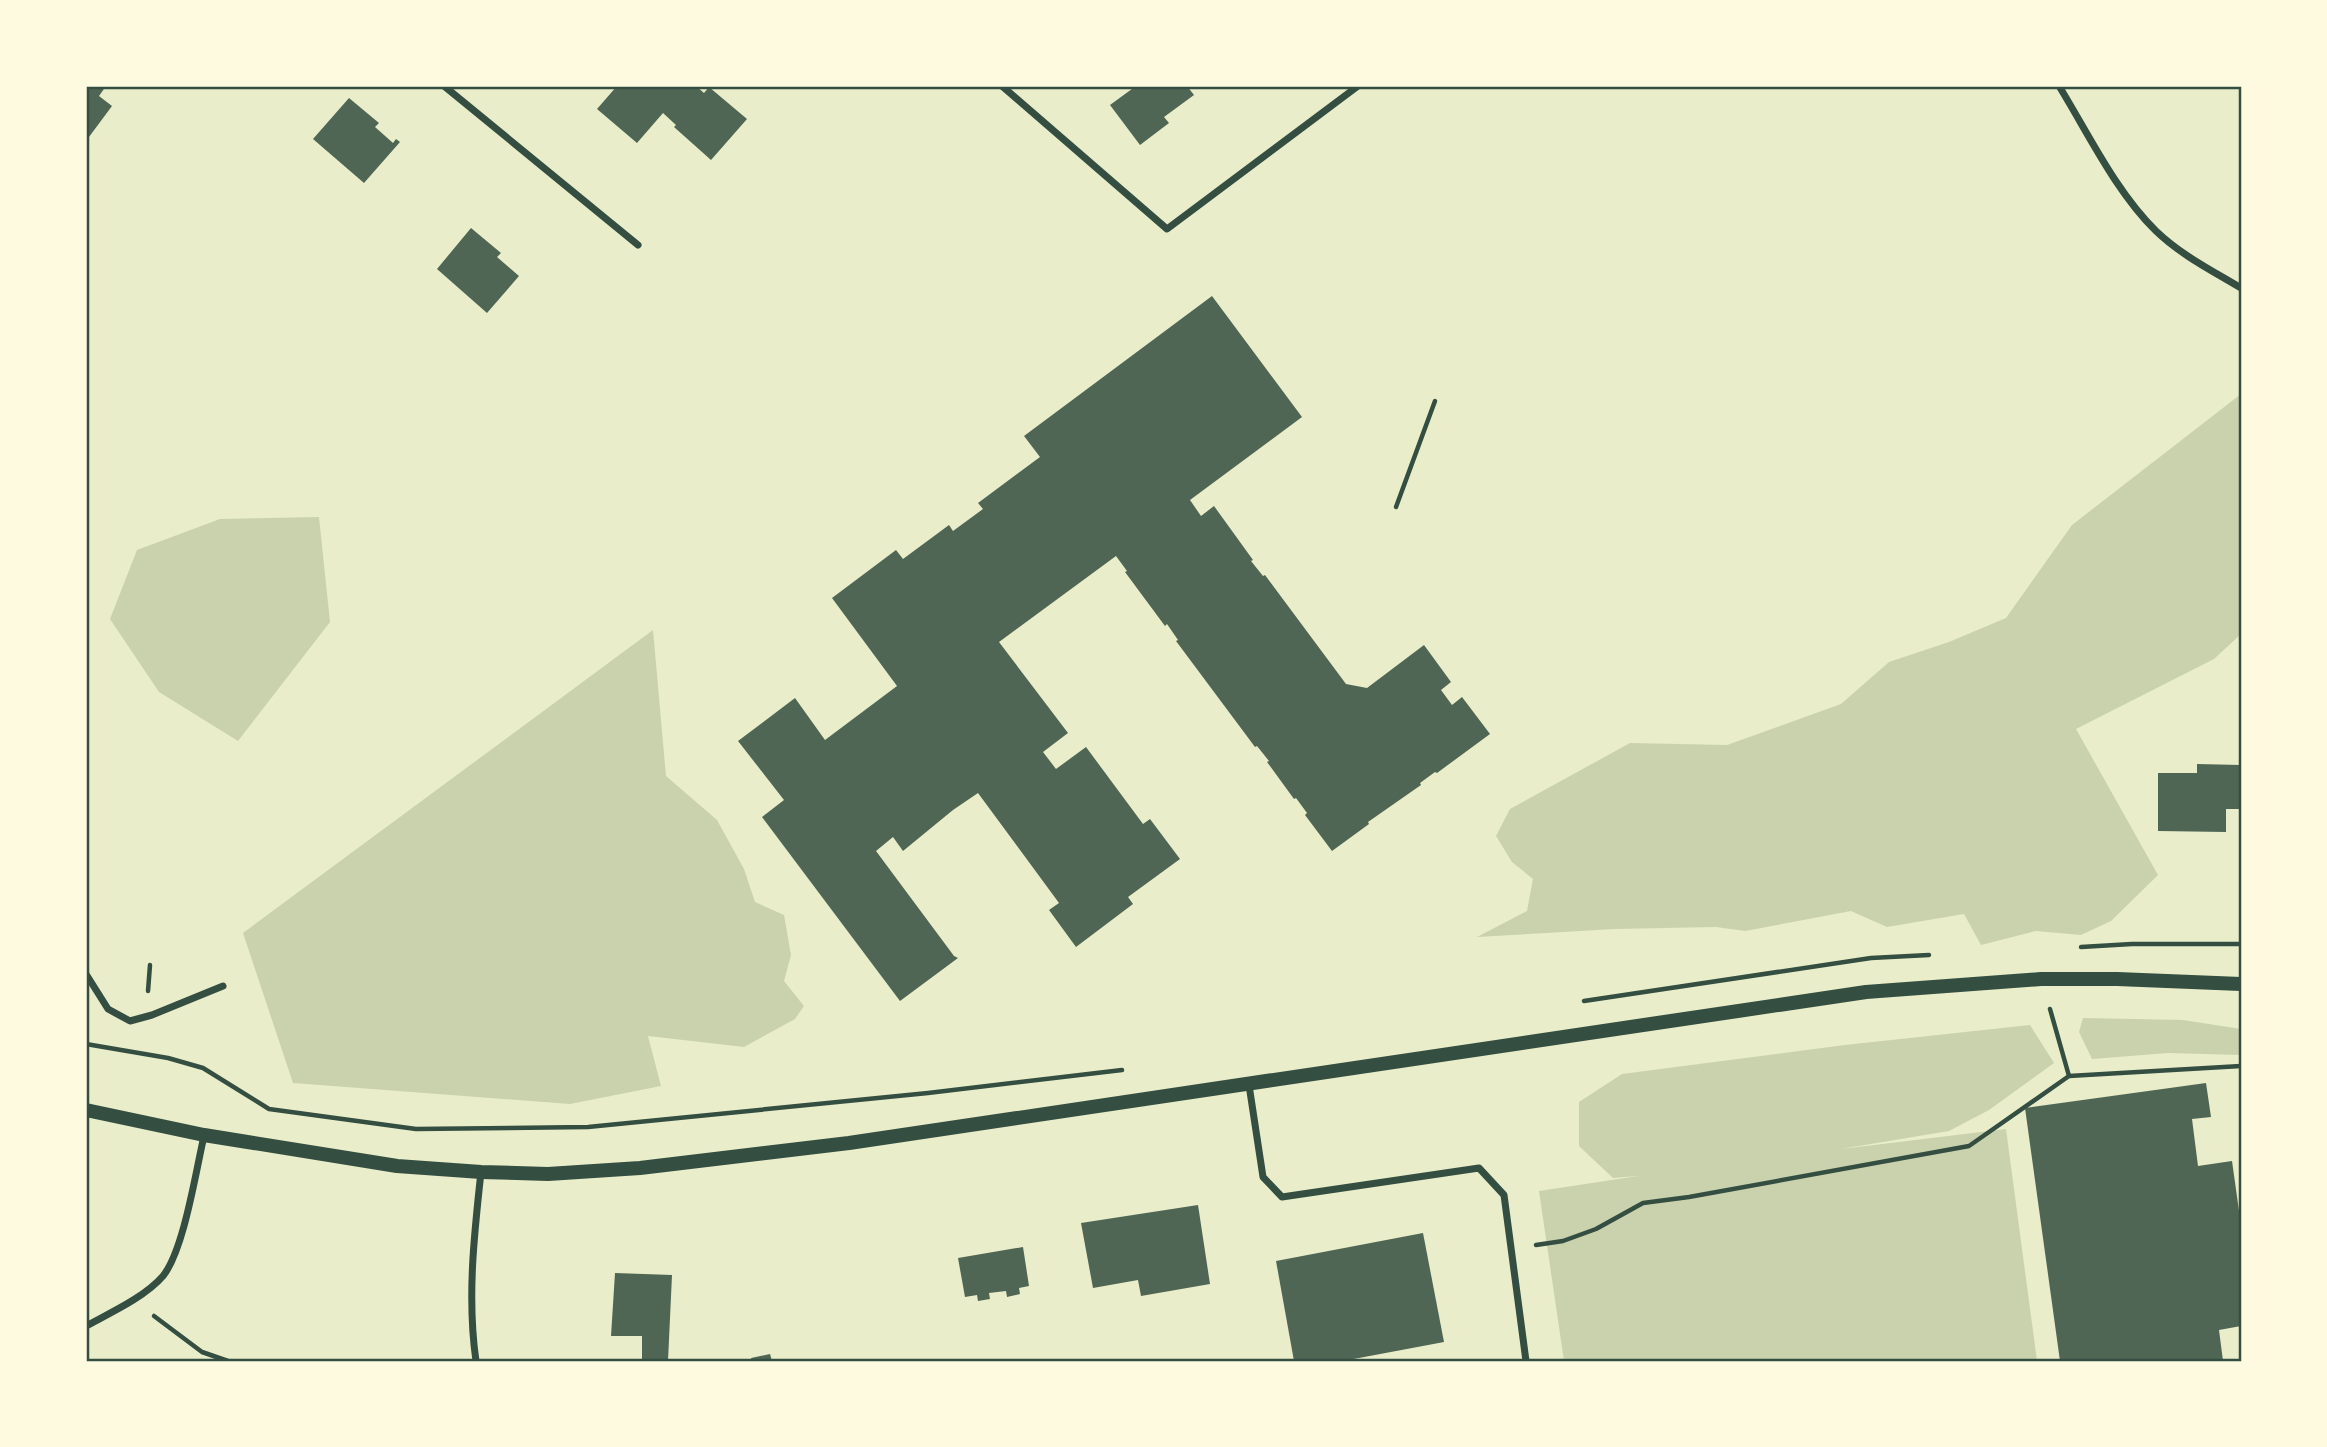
<svg xmlns="http://www.w3.org/2000/svg" width="2327" height="1447" viewBox="0 0 2327 1447" font-family="Lato,sans-serif">
<rect width="100%" height="100%" fill="#e9edc9"/>
<g fill="#cad2ad">
<path d="M2241,394V634L2214,659L2076,729L2158,875L2111,921L2081,935L2036,931L1981,945L1964,914L1887,927L1851,911L1745,931L1716,927L1615,929L1477,937L1527,911L1533,879L1512,862L1496,836L1510,809L1630,743L1727,745L1841,704L1889,662L1949,642L2006,618L2072,525Z"/>
<path d="M319,517L330,622L238,741L159,692L110,619L137,550L220,519Z"/>
<path d="M653,630L666,776L717,820L744,869L755,902L784,915L791,955L784,981L804,1006L795,1019L744,1047L648,1036L661,1086L570,1104L293,1083L243,933Z"/>
<path d="M2083,1018L2183,1020L2241,1029V1055L2168,1053L2092,1059L2079,1032Z"/>
<path d="M2030,1025L2054,1063L1989,1110L1949,1131L1841,1149L2006,1129L2037,1361H1564L1539,1191L1638,1176L1613,1178L1579,1146V1102L1622,1074L1845,1045Z"/>
</g>
<g fill="#4f6655">
<path d="M86,86H106L99,96L112,106L86,141Z"/>
<path d="M617,86H696L704,93L709,87L747,119L711,160L674,127L676,125L663,113L637,143L597,109Z"/>
<path d="M1136,86H1187L1194,95L1164,117L1169,123L1140,145L1110,105Z"/>
<path d="M349,98L379,123L375,127L393,143L396,139L400,142L364,183L313,139Z"/>
<path d="M471,228L501,253L497,257L519,276L487,313L437,269Z"/>
<path d="M1212,296L1302,417L1190,500L1201,516L1214,506L1253,560L1251,561L1263,576L1265,575L1346,684L1367,688L1424,645L1451,682L1441,690L1452,705L1462,697L1490,734L1437,773L1435,772L1420,783L1421,785L1368,822L1369,824L1332,851L1305,815L1307,813L1296,798L1294,799L1267,762L1269,761L1257,746L1255,747L1176,641L1178,640L1167,624L1165,626L1125,572L1127,571L1116,556L999,642L1068,733L1043,752L1056,769L1086,747L1143,824L1150,819L1180,859L1128,897L1133,904L1076,947L1049,910L1059,903L978,793L953,810L903,851L893,837L876,851L954,956L958,958L900,1001L762,817L784,800L738,741L795,698L825,740L897,686L832,598L896,550L903,559L949,525L953,531L983,509L978,503L1040,457L1024,436Z"/>
<path d="M2197,764L2241,765V809H2226V832L2158,831V773H2197Z"/>
<path d="M2206,1083L2211,1117L2192,1119L2198,1166L2232,1161L2241,1225V1326L2219,1330L2223,1361H2060L2025,1108Z"/>
<path d="M1198,1205L1210,1284L1141,1296L1138,1280L1093,1288L1081,1223Z"/>
<path d="M1423,1233L1444,1342L1343,1361H1294L1276,1261Z"/>
<path d="M1023,1247L1029,1286L1019,1288L1020,1294L1007,1297L1006,1291L989,1293L990,1299L978,1301L977,1295L965,1297L958,1258Z"/>
<path d="M615,1273L672,1275L668,1361H642V1336H611Z"/>
<path d="M770,1354L772,1361H752L751,1358Z"/>
</g>
<g fill="none" stroke-linecap="round" stroke-linejoin="round">
<g stroke="#344e41" stroke-width="4.5">
<path d="M1396,507L1435,401"/>
<path d="M2081,947L2132,944H2241"/>
<path d="M148,991L150,965"/>
<path d="M1584,1001L1871,958L1929,955"/>
<path d="M2050,1009L2069,1076L2241,1066"/>
<path d="M86,1044L168,1058L203,1068L269,1109L416,1129L588,1127L928,1093L1122,1070"/>
<path d="M1536,1245L1563,1241L1596,1229L1643,1203L1689,1197L1969,1146L2069,1076"/>
<path d="M154,1316L202,1352L228,1361"/>
</g>
<g stroke="#344e41" stroke-width="7">
<path d="M444,86L638,245"/>
<path d="M1002,86L1167,229L1358,86"/>
<path d="M2059,86C2088,133 2116,192 2156,231C2181,255 2211,270 2241,288"/>
<path d="M86,974L108,1009L130,1021L152,1015L223,986"/>
<path d="M1249,1085L1263,1177L1282,1197L1479,1168L1504,1195L1526,1361"/>
<path d="M86,1326C110,1313 145,1297 163,1276C184,1250 196,1170 204,1136"/>
<path d="M476,1361C467,1299 474,1235 481,1172"/>
</g>
<path stroke="#344e41" stroke-width="14" d="M86,1110L204,1135L397,1166L481,1172L548,1174L640,1168L849,1143L1866,992L2041,979H2117L2241,984"/>
</g>
<rect width="2327" height="1447" fill="none" stroke="#fefae0" stroke-width="175"/>
<rect x="88" y="88" width="2152" height="1272" fill="none" stroke="#344e41" stroke-width="2.5"/>
</svg>
